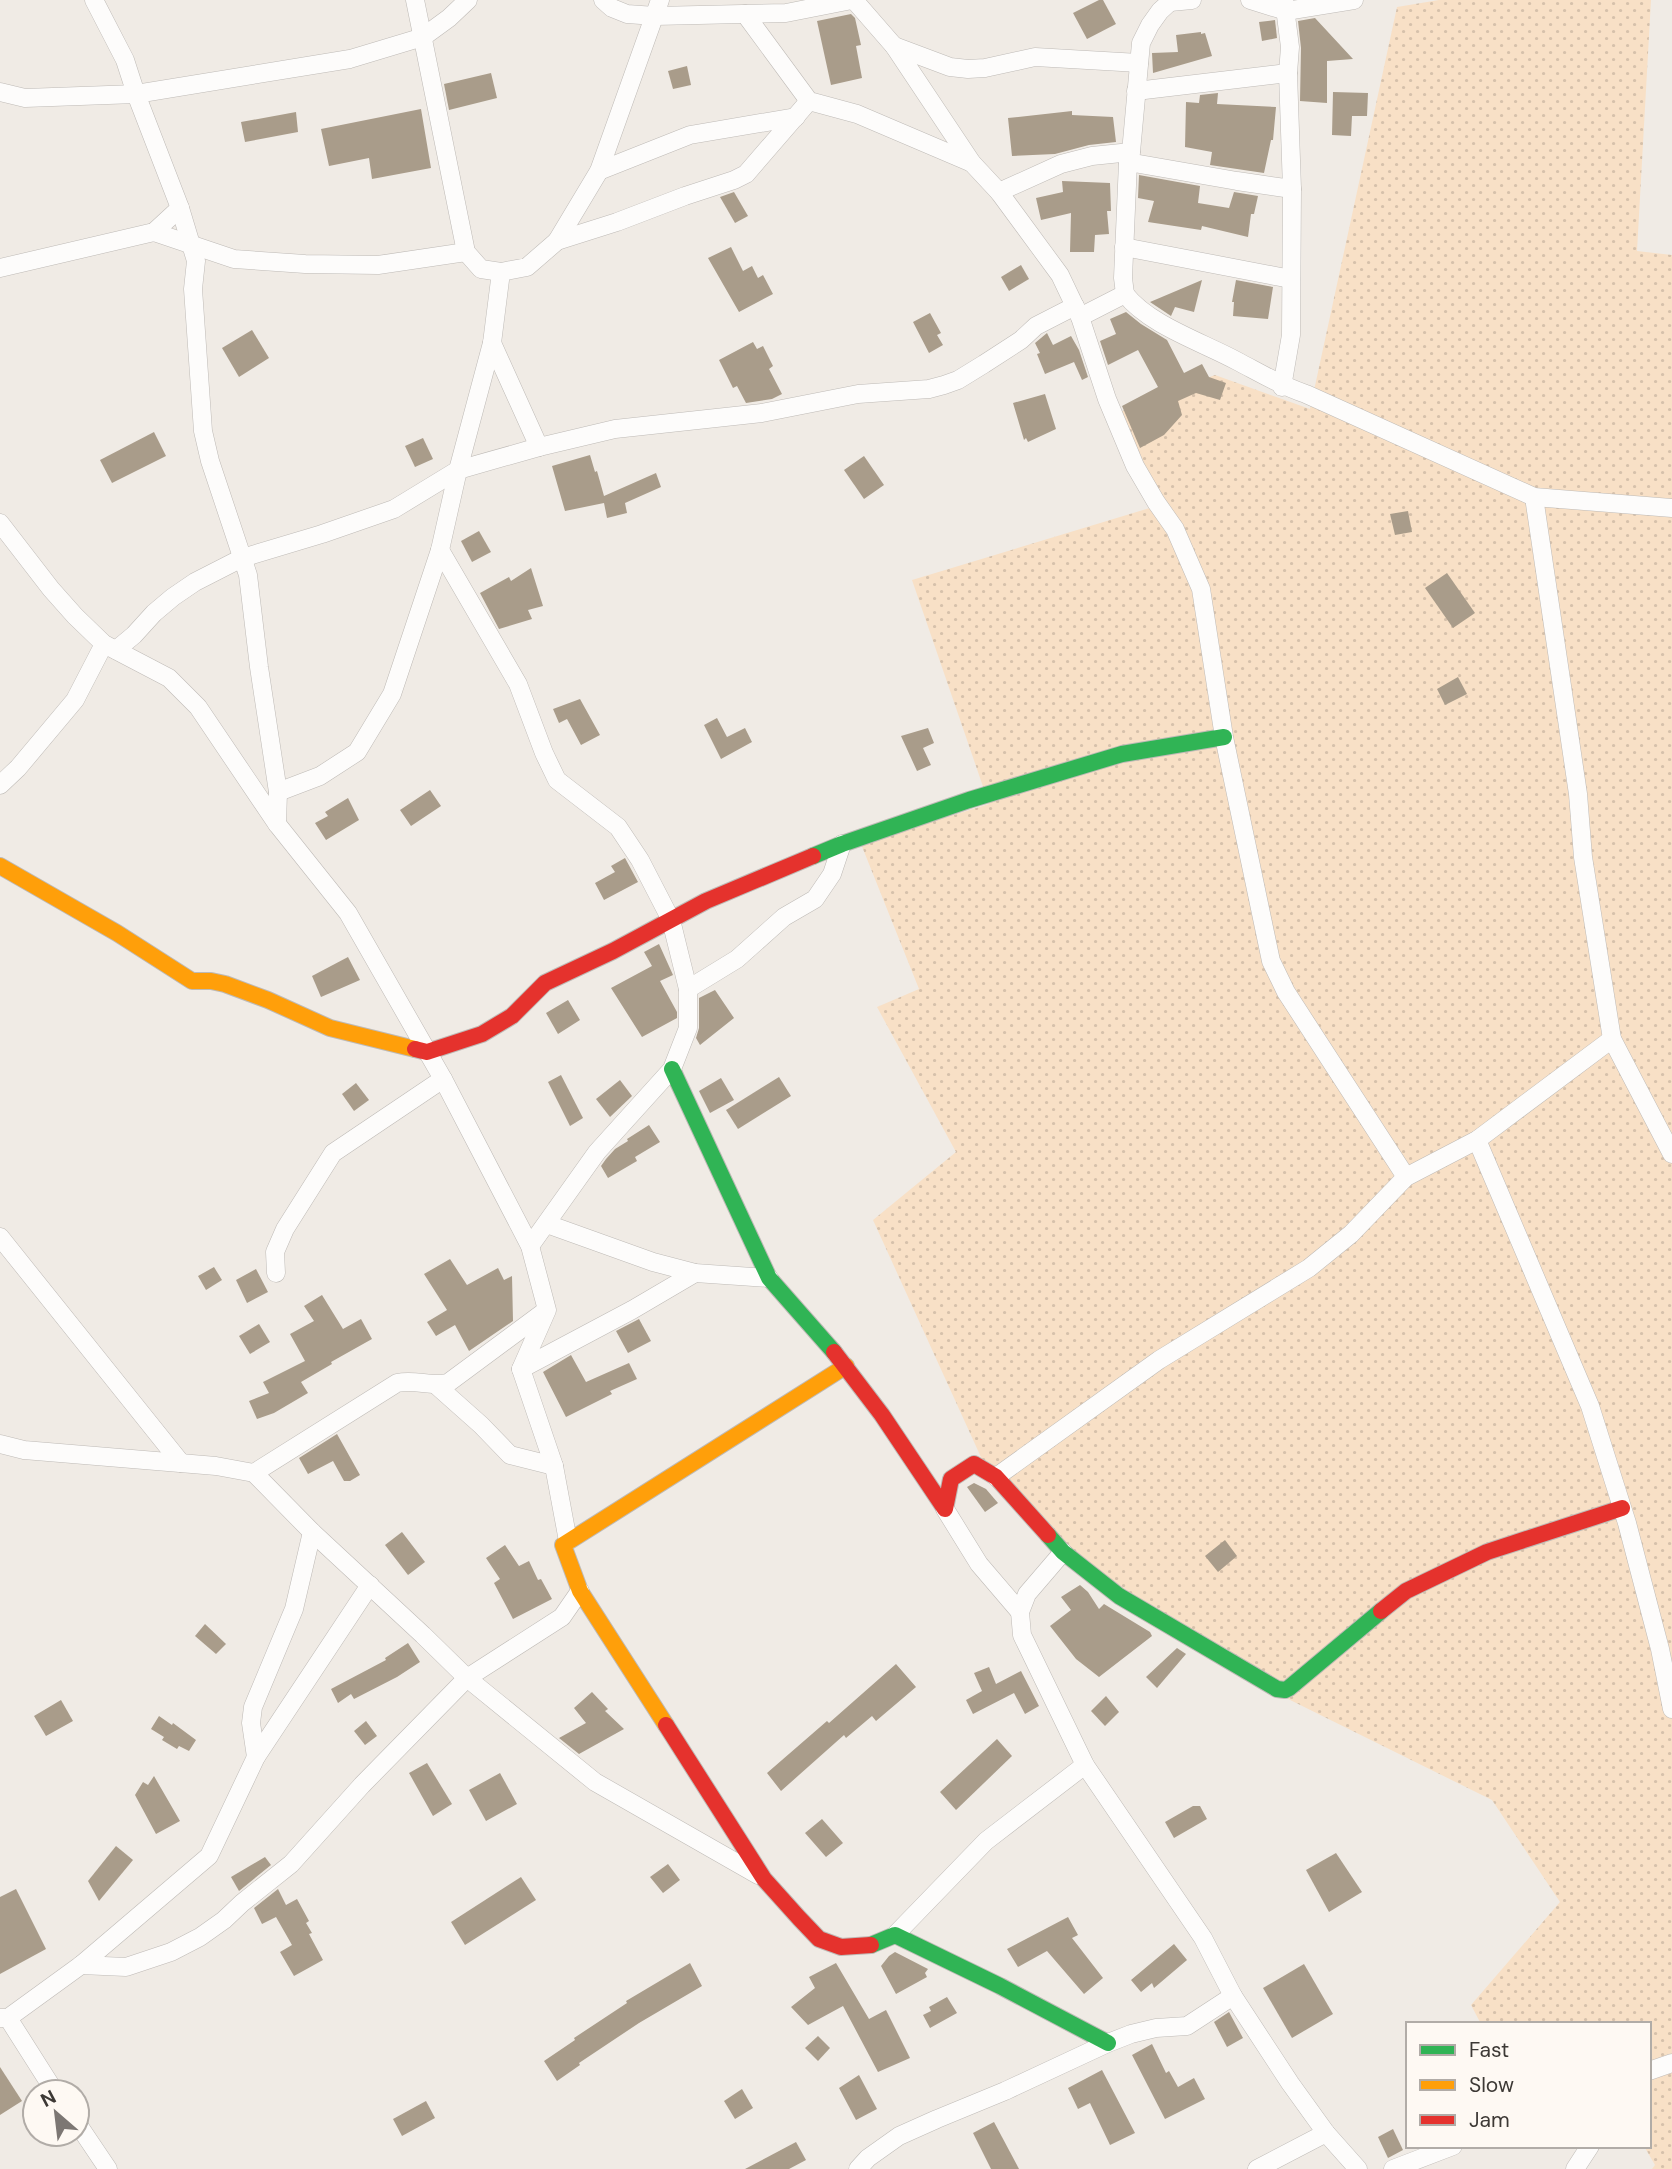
<svg xmlns="http://www.w3.org/2000/svg" width="1672" height="2169" viewBox="0 0 1672 2169" font-family="'DM Sans',sans-serif">
<defs>
<pattern id="grass-dots" width="8" height="8" patternUnits="userSpaceOnUse" patternTransform="scale(1.75)"><rect width="8" height="8" fill="#f8e0c6"/><path d="M2 2h.1M6 6h.1" fill="none" stroke="#d6c1ab" stroke-width="1.8" stroke-linecap="round"/></pattern>
</defs>
<rect width="100%" height="100%" fill="#f0ebe5"/>
<path fill="url(#grass-dots)" d="M1439,0H1651L1637,251L1672,255V2169H1652L1655,2165L1644,2146H1649V2024H1481L1471,2005L1560,1902L1492,1800L1280,1695L1059,1544L985,1466L873,1220L956,1152L877,1007L919,989L861,844L989,804L912,580L1153,507L1117,413L1215,375L1310,409L1397,7Z"/>
<g fill="#a99c8a">
<path d="M1099,0H1103L1116,24L1087,39L1073,13Z"/>
<path d="M851,14L855,18L861,45L856,46L862,78L831,85L817,21Z"/>
<path d="M1315,18L1353,59L1327,61V103L1300,101L1301,48L1298,21Z"/>
<path d="M1275,20L1277,38L1262,41L1259,22Z"/>
<path d="M1201,32V34L1205,33L1212,56L1153,73L1152,53L1178,52L1176,35Z"/>
<path d="M687,66L691,85L673,89L668,71Z"/>
<path d="M491,73L497,98L449,110L444,84Z"/>
<path d="M1333,92L1368,93L1367,116H1352L1351,136L1332,135Z"/>
<path d="M1218,93L1217,104L1276,107L1273,140H1271L1264,173L1210,165L1212,152L1185,147L1186,102L1199,103L1200,95Z"/>
<path d="M421,109L431,168L372,179L369,158L329,166L321,129Z"/>
<path d="M1072,111V115L1113,117L1116,142L1089,145L1055,154L1012,156L1008,118Z"/>
<path d="M296,112L298,132L245,142L241,122Z"/>
<path d="M1139,175L1200,186L1198,203L1229,208L1234,192L1258,196L1254,214H1251L1248,237L1202,226L1201,230L1148,222L1154,201L1138,198Z"/>
<path d="M1062,181L1110,183L1111,211H1107L1109,234L1095,235L1094,252H1070L1071,213L1041,220L1036,198L1063,192Z"/>
<path d="M734,192L748,216L735,223L720,197Z"/>
<path d="M731,247L743,271L752,266L758,278L763,275L773,294L739,312L708,258Z"/>
<path d="M1021,265L1029,279L1009,291L1001,277Z"/>
<path d="M1202,280L1194,312L1175,307L1171,316L1150,302Z"/>
<path d="M1236,280L1273,287L1268,319L1233,316L1234,302H1232Z"/>
<path d="M1126,312L1141,324L1167,340L1184,373L1202,364L1209,377L1226,383L1220,400L1196,393L1178,401L1182,415L1164,435L1140,448L1122,406L1158,387L1138,350L1108,365L1100,341L1116,334L1110,319Z"/>
<path d="M930,313L941,333L937,335L943,345L929,353L913,322Z"/>
<path d="M252,330L269,358L239,377L222,348Z"/>
<path d="M1047,333L1053,345L1071,336L1079,350L1088,377L1082,380L1074,362L1045,374L1037,354L1040,353L1035,343Z"/>
<path d="M753,342L757,349L763,346L773,366L769,369L782,394L772,399L746,403L737,386L733,388L719,360Z"/>
<path d="M1045,394L1056,429L1028,442L1026,438L1024,440L1013,403Z"/>
<path d="M154,432L166,456L112,483L100,460Z"/>
<path d="M423,438L433,459L415,467L405,446Z"/>
<path d="M590,455L595,472L597,471L604,496L656,473L661,487L625,503L627,513L607,518L604,503L565,511L552,466Z"/>
<path d="M864,456L884,485L864,499L844,470Z"/>
<path d="M1408,511L1412,532L1395,535L1390,514Z"/>
<path d="M479,531L491,552L472,562L461,541Z"/>
<path d="M531,568L543,606L528,610L532,619L499,629L480,593L509,577L511,581Z"/>
<path d="M1447,573L1475,613L1453,628L1425,588Z"/>
<path d="M1458,677L1467,694L1445,705L1437,689Z"/>
<path d="M580,699L600,735L581,745L567,719L559,723L553,709Z"/>
<path d="M717,718L727,737L745,728L752,742L721,759L704,725Z"/>
<path d="M928,728L934,743L923,748L931,765L917,771L901,736Z"/>
<path d="M430,790L441,806L411,826L400,810Z"/>
<path d="M348,798L359,820L326,840L315,823L328,816L325,812Z"/>
<path d="M625,858L638,882L604,900L595,883L615,872L611,866Z"/>
<path d="M659,944L673,975L660,981L677,1012V1018L642,1037L611,988L652,966L644,952Z"/>
<path d="M348,957L360,980L321,997L312,976Z"/>
<path d="M715,990L734,1018L700,1045L696,1038L699,1028V998Z"/>
<path d="M568,1000L580,1020L558,1034L546,1013Z"/>
<path d="M561,1075L583,1118L570,1126L548,1082Z"/>
<path d="M779,1077L791,1096L738,1129L726,1110Z"/>
<path d="M721,1078L734,1100L710,1113L699,1091Z"/>
<path d="M620,1080L632,1096L610,1117L596,1099Z"/>
<path d="M356,1083L369,1100L354,1111L342,1094Z"/>
<path d="M649,1125L660,1142L635,1157L637,1161L608,1178L601,1166L606,1159L615,1149L628,1141L627,1139Z"/>
<path d="M450,1259L467,1285L498,1268L504,1280L512,1276L513,1321L469,1351L455,1325L436,1336L427,1322L447,1310L424,1274Z"/>
<path d="M214,1267L222,1280L206,1290L198,1276Z"/>
<path d="M256,1269L268,1292L247,1303L236,1280Z"/>
<path d="M322,1295L343,1329L361,1319L372,1339L331,1362L332,1364L301,1382L308,1393L274,1413L257,1419L249,1401L269,1393L263,1382L305,1361L290,1334L314,1321L304,1306Z"/>
<path d="M639,1319L651,1341L628,1353L616,1331Z"/>
<path d="M259,1324L270,1342L250,1354L239,1336Z"/>
<path d="M571,1355L586,1382L629,1363L637,1379L610,1391L612,1394L566,1417L543,1372Z"/>
<path d="M337,1434L360,1475L350,1481H344L333,1461L308,1474L299,1458Z"/>
<path d="M974,1483L986,1489L998,1503L985,1512L967,1487Z"/>
<path d="M402,1532L425,1562L408,1575L385,1545Z"/>
<path d="M1225,1540L1237,1556L1218,1572L1205,1556Z"/>
<path d="M505,1545L519,1566L529,1561L538,1580L541,1579L552,1599L513,1619L494,1583L500,1579L486,1558Z"/>
<path d="M1080,1585L1088,1592L1099,1609L1104,1604L1150,1632L1152,1636L1099,1677L1076,1659L1050,1626L1071,1610L1061,1597Z"/>
<path d="M205,1624L226,1644L216,1654L195,1636Z"/>
<path d="M408,1643L420,1662L397,1677L354,1699L351,1694L338,1703L331,1689L386,1660L385,1658Z"/>
<path d="M1177,1648L1186,1654L1157,1688L1146,1677Z"/>
<path d="M896,1664L916,1687L876,1721L872,1716L846,1738L844,1735L781,1791L767,1773L827,1721L829,1723Z"/>
<path d="M989,1667L996,1684L1021,1671L1039,1706L1025,1714L1014,1693L973,1714L966,1700L982,1691L974,1673Z"/>
<path d="M592,1692L608,1709L605,1711L624,1729L579,1754L559,1738L586,1723L574,1708Z"/>
<path d="M1106,1696L1119,1712L1105,1726L1091,1711Z"/>
<path d="M61,1700L73,1721L46,1736L34,1716Z"/>
<path d="M159,1716L172,1725L173,1723L196,1740L189,1751L179,1746L177,1749L162,1740L164,1737L151,1729Z"/>
<path d="M366,1721L377,1736L365,1745L354,1731Z"/>
<path d="M997,1739L1012,1756L956,1810L940,1792Z"/>
<path d="M427,1763L452,1804L433,1816L409,1773Z"/>
<path d="M500,1773L517,1804L486,1821L469,1790Z"/>
<path d="M154,1776L180,1821L156,1834L135,1795L143,1782L148,1785Z"/>
<path d="M1193,1806H1200L1207,1819L1174,1838L1165,1822Z"/>
<path d="M822,1819L843,1843L826,1857L805,1833Z"/>
<path d="M116,1846L133,1860L99,1901L88,1881Z"/>
<path d="M1336,1853L1362,1892L1329,1912L1306,1870Z"/>
<path d="M265,1857L271,1865L239,1891L231,1877Z"/>
<path d="M668,1864L680,1880L663,1893L650,1877Z"/>
<path d="M521,1877L536,1900L465,1945L451,1922Z"/>
<path d="M16,1889L46,1949L0,1974V1897Z"/>
<path d="M278,1889L286,1905L297,1899L309,1921L306,1923L312,1933L309,1934L323,1960L294,1976L280,1952L292,1945L276,1917L262,1924L254,1908Z"/>
<path d="M1068,1917L1078,1935L1072,1938L1103,1978L1084,1994L1047,1951L1018,1967L1007,1949Z"/>
<path d="M1174,1944L1187,1960L1154,1988L1152,1983L1141,1992L1131,1980Z"/>
<path d="M895,1952L928,1969L925,1973L927,1977L896,1994L881,1966L889,1956Z"/>
<path d="M690,1963L702,1986L639,2023L579,2063L580,2065L557,2081L544,2061L575,2040L574,2038L627,2003L626,2001Z"/>
<path d="M836,1963L869,2019L886,2010L910,2058L878,2072L843,2006L808,2025L791,2007L815,1988L809,1977Z"/>
<path d="M1304,1964L1333,2014L1292,2038L1263,1988Z"/>
<path d="M947,1997L957,2013L930,2028L923,2015L931,2011L929,2007Z"/>
<path d="M1229,2012L1243,2038L1227,2047L1214,2022Z"/>
<path d="M818,2036L830,2048L818,2061L805,2048Z"/>
<path d="M1152,2044L1166,2073L1169,2071L1178,2087L1194,2078L1205,2099L1165,2119L1132,2055Z"/>
<path d="M0,2067L22,2101L0,2115Z"/>
<path d="M1102,2070L1135,2133L1110,2145L1090,2103L1078,2109L1068,2088Z"/>
<path d="M859,2075L877,2109L856,2120L839,2088Z"/>
<path d="M742,2089L753,2108L735,2119L724,2101Z"/>
<path d="M426,2101L435,2118L402,2136L393,2119Z"/>
<path d="M994,2122L1019,2169H991L973,2133Z"/>
<path d="M1393,2129L1403,2150L1388,2158L1378,2137Z"/>
<path d="M796,2142L806,2160L789,2169H745Z"/>
</g>
<g fill="none" stroke-linecap="round" stroke-linejoin="round">
<g stroke="#bebab6" stroke-width="19">
<g id="street">
<path d="M94,0L125,60L136,94L180,208L196,261L193,289L203,431L210,461L248,575L259,667L278,792L277,824"/>
<path d="M415,0L466,252L481,269L501,272L527,267L557,241L617,222L685,196L734,180L746,174L809,101"/>
<path d="M603,0L612,8L627,14L655,16L786,13L852,0"/>
<path d="M854,0L894,46L972,163L999,192L1060,275L1080,317L1125,294C1149,325 1202,342 1237,361C1260,373 1281,386 1306,394L1534,497L1672,508"/>
<path d="M1250,0L1286,11L1354,0"/>
<path d="M1170,2L1192,0"/>
<path d="M745,14L809,101L857,114L972,163"/>
<path d="M894,46L950,67L968,69L985,68L1035,57L1139,63"/>
<path d="M1136,91L1288,73"/>
<path d="M0,92L25,98L136,94L350,59L423,37L449,18L468,0"/>
<path d="M1128,162L1237,181L1292,189"/>
<path d="M599,171L690,135L796,117"/>
<path d="M999,192L1061,164L1092,156L1131,152"/>
<path d="M154,232L234,259L305,264L378,265L466,252"/>
<path d="M557,241L599,171L660,0"/>
<path d="M1124,247L1291,279"/>
<path d="M0,268L154,232L180,208"/>
<path d="M1125,294L1123,278L1128,162L1131,152L1141,43L1150,25L1160,11L1172,0"/>
<path d="M1080,317L1107,399L1135,466L1156,502L1175,529L1201,589L1224,737L1271,961L1286,992L1406,1177"/>
<path d="M492,343L539,447"/>
<path d="M1282,387L1291,335L1292,189L1288,73L1290,47L1284,0"/>
<path d="M1534,497L1578,794L1583,857L1612,1039L1672,1154"/>
<path d="M0,523L51,589L75,616L104,644L169,678L198,707L277,824L348,913L443,1079L530,1246L547,1310L521,1369L554,1466L568,1541"/>
<path d="M440,550L518,684L544,753L557,780L618,827L640,860L671,920L688,989"/>
<path d="M116,650L134,635L154,613L173,597L195,582L242,558L322,534L394,509L458,470L539,447L615,429L762,413L858,394L929,389L944,385L958,380L984,364L1021,340L1036,326L1075,306"/>
<path d="M0,785L18,768L75,700L104,644"/>
<path d="M278,792L320,776L357,752L392,694L440,550L458,470L492,343L501,272"/>
<path d="M1477,1140L1590,1406L1627,1523L1660,1649L1672,1709"/>
<path d="M547,1224L653,1262L695,1273L769,1278"/>
<path d="M0,1237L181,1463"/>
<path d="M530,1246L597,1152L672,1069L688,1028V989L737,959L784,917L815,899L832,874L842,844"/>
<path d="M276,1273L275,1252L285,1229L333,1153L443,1079"/>
<path d="M521,1369L632,1310L695,1273"/>
<path d="M436,1385L481,1425L510,1455L554,1466"/>
<path d="M0,1444L24,1450L216,1466L254,1473L312,1532L423,1635L467,1678L595,1782L758,1875"/>
<path d="M254,1473L397,1383C416,1379 430,1387 448,1383L544,1312"/>
<path d="M996,1477L1159,1360L1309,1268L1351,1234L1406,1177L1477,1140L1612,1039"/>
<path d="M945,1509L979,1564L1020,1612"/>
<path d="M1063,1552L1027,1594L1020,1612L1022,1635L1085,1765L1203,1938L1233,1996L1290,2083L1326,2133L1358,2169"/>
<path d="M256,1757L251,1723L253,1707L294,1609L312,1532"/>
<path d="M895,1935L986,1841L1085,1765"/>
<path d="M81,1965L126,1967L171,1952L200,1937L224,1920L242,1903L291,1864L362,1785L467,1678L562,1617L580,1591"/>
<path d="M0,2018H8L81,1965L209,1856L256,1757L370,1585"/>
<path d="M8,2018L55,2092"/>
<path d="M1649,2071L1672,2063"/>
<path d="M77,2123L108,2169"/>
<path d="M858,2169L868,2158L899,2136L937,2119L1005,2091L1108,2043L1131,2034L1156,2028L1187,2026L1233,1996"/>
<path d="M1257,2169L1326,2133"/>
<path d="M1393,2169L1453,2146"/>
<path d="M1575,2169L1590,2146"/>
</g>
</g>
<g stroke="#bebab6" stroke-width="18">
<g id="fast">
<path d="M813,856L842,844L969,800L1122,754L1224,737"/>
<path d="M672,1069L769,1278L834,1352"/>
<path d="M1048,1535L1063,1552L1119,1596L1277,1689L1285,1690L1289,1688L1381,1611"/>
<path d="M871,1945L895,1935L1000,1986L1108,2043"/>
</g>
</g>
<g stroke="#bebab6" stroke-width="18">
<g id="slow">
<path d="M0,866L117,933L192,981H211L225,984L268,1000L330,1028L415,1049"/>
<path d="M666,1725L580,1591L563,1545L846,1366"/>
</g>
</g>
<g stroke="#bebab6" stroke-width="18">
<g id="jam">
<path d="M415,1049L427,1052L482,1034L512,1016L545,983L613,951L706,901L813,856"/>
<path d="M834,1352L882,1415L945,1509L951,1479L974,1464L996,1477L1048,1535"/>
<path d="M1381,1611L1406,1591L1487,1552L1622,1508"/>
<path d="M666,1725L764,1879L799,1918L819,1939L841,1947L871,1945"/>
</g>
</g>
<use href="#street" stroke="#fdfcfb" stroke-width="18"/>
<use href="#fast" stroke="#30b455" stroke-width="16"/>
<use href="#slow" stroke="#ff9f0a" stroke-width="16"/>
<use href="#jam" stroke="#e5322d" stroke-width="16"/>
</g>
<rect x="1406" y="2022" width="245" height="126" fill="#fef9f3" stroke="#b1aca7" stroke-width="2"/>
<rect x="1420" y="2045" width="35" height="10" fill="#30b455" stroke="#b1aca7" stroke-width="2"/>
<text x="1469" y="2057" font-size="21" fill="#3d3935">Fast</text>
<rect x="1420" y="2080" width="35" height="10" fill="#ff9f0a" stroke="#b1aca7" stroke-width="2"/>
<text x="1469" y="2092" font-size="21" fill="#3d3935">Slow</text>
<rect x="1420" y="2115" width="35" height="10" fill="#e5322d" stroke="#b1aca7" stroke-width="2"/>
<text x="1469" y="2127" font-size="21" fill="#3d3935">Jam</text>
<g transform="translate(56 2113) rotate(332)"><circle r="33" fill="#fef9f3" stroke="#b1aca7" stroke-width="2"/>
<path d="M0-5L12 26L0 18L-12 26Z" fill="#7c7773"/>
<text y="-10" font-size="19" font-weight="bold" text-anchor="middle" fill="#3d3935">N</text>
</g>
</svg>
